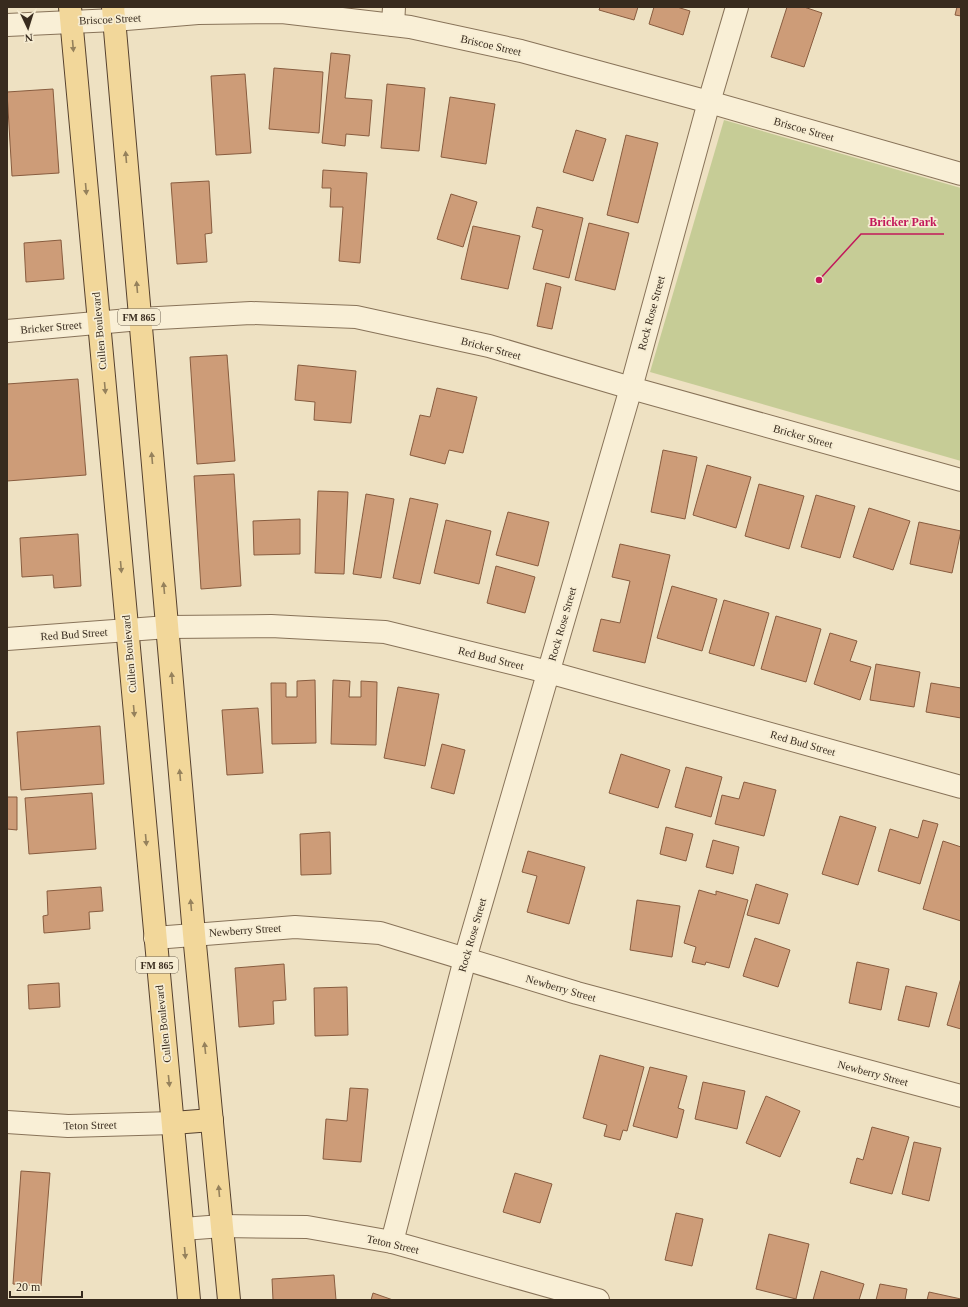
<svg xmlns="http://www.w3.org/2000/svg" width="968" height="1307" viewBox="0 0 968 1307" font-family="Georgia,serif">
<rect width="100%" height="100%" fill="#eee1c2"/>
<path fill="#c6cc96" d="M724,120L961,188V461L650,372Z"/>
<g fill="#cd9c78" stroke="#885c3f">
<path d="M600,7H638L634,20L599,10Z"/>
<path d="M654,7H677L690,11L683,35L649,24Z"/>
<path d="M787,7H804L822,13L804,67L771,57Z"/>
<path d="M957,7H961V16L955,15Z"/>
<path d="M331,53L350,55L345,98L372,100L369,136L346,134L345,146L322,143Z"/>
<path d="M274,68L323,72L319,133L269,129Z"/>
<path d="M245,74L251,153L216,155L211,76Z"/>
<path d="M387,84L425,88L419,151L381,148Z"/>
<path d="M53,89L59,173L12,176L7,92Z"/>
<path d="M450,97L495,104L486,164L441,157Z"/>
<path d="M576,130L606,139L593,181L563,172Z"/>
<path d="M626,135L658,143L638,223L607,215Z"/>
<path d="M323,170L367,173L360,263L339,261L343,207H330L331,188H322Z"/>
<path d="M209,181L212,233L205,234L207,262L177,264L171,183Z"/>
<path d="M451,194L477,202L463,247L437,239Z"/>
<path d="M537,207L583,218L569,278L533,269L543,230L532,227Z"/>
<path d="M589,223L629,233L615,290L575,280Z"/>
<path d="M473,226L520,236L508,289L461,279Z"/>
<path d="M61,240L64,279L26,282L24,243Z"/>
<path d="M546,283L561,287L552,329L537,326Z"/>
<path d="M227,355L235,461L197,464L190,357Z"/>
<path d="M298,365L356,371L351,423L314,420L315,402L295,400Z"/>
<path d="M78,379L86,475L7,481V384Z"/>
<path d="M437,388L477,397L463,453L449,450L445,464L410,455L420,415L430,417Z"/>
<path d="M663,450L697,457L685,519L651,512Z"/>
<path d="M707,465L751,477L736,528L693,515Z"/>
<path d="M234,474L241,586L201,589L194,476Z"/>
<path d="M759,484L804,496L789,549L745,536Z"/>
<path d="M318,491L348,492L344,574L315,573Z"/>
<path d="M366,494L394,499L381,578L353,574Z"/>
<path d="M816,495L855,506L840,558L801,547Z"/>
<path d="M410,498L438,504L420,584L393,578Z"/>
<path d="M869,508L910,521L893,570L853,557Z"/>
<path d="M508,512L549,522L538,566L496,555Z"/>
<path d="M300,519V554L254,555L253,521Z"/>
<path d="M446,520L491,531L479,584L434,573Z"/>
<path d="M919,522L961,531L952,573L910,564Z"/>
<path d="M78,534L81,586L54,588L53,575L22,577L20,538Z"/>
<path d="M620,544L670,555L645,663L593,651L601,619L620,623L630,581L612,577Z"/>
<path d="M496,566L535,577L525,613L487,603Z"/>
<path d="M672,586L717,599L702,651L657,638Z"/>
<path d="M724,600L769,613L754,666L709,653Z"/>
<path d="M776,616L821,629L806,682L761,669Z"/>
<path d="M830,633L857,641L850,661L871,667L860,700L814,684Z"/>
<path d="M876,664L920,672L914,707L870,700Z"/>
<path d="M315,680L316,743L272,744L271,683H286V697H297V681Z"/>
<path d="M333,680L350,681L349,697H361V681L377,682L376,745L331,744Z"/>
<path d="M931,683L961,688V718L926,712Z"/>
<path d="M398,687L439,694L425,766L384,758Z"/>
<path d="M258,708L263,773L227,775L222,710Z"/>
<path d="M100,726L104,784L21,790L17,732Z"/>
<path d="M442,744L465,750L454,794L431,788Z"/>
<path d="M621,754L670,770L658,808L609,793Z"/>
<path d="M686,767L722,777L711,817L675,807Z"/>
<path d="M744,782L776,790L764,836L715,824L722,795L739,799Z"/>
<path d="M92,793L96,849L29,854L25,798Z"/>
<path d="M7,797H17V830L7,829Z"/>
<path d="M840,816L876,827L858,885L822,874Z"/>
<path d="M923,820L938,824L920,884L878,871L890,829L918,838Z"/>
<path d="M666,827L693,834L686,861L660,854Z"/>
<path d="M330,832L331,874L301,875L300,834Z"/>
<path d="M713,840L739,847L733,874L706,867Z"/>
<path d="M943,841L961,847V921L923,909Z"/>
<path d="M528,851L585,867L569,924L527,912L537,876L522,872Z"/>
<path d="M756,884L788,894L779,924L747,915Z"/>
<path d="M101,887L103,911L89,912L90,929L44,933L43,916L48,915L47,891Z"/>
<path d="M699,890L716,895V891L748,900L729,968L706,962L705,965L692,962L696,947L684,943Z"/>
<path d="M637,900L680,906L672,957L630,950Z"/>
<path d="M755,938L790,950L778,987L743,976Z"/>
<path d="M857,962L889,969L881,1010L849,1003Z"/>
<path d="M284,964L286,1000L273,1001L274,1024L239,1027L235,968Z"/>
<path d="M961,978V1029L947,1025Z"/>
<path d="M59,983L60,1007L29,1009L28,985Z"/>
<path d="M906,986L937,993L929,1027L898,1020Z"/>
<path d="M347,987L348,1035L315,1036L314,988Z"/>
<path d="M600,1055L644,1067L627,1131L623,1130L620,1140L604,1136L607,1125L583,1118Z"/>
<path d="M650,1067L687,1076L678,1108L684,1110L677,1138L633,1126Z"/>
<path d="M703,1082L745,1091L737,1129L695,1119Z"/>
<path d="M350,1088L368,1089L361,1162L323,1159L326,1119L347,1121Z"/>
<path d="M766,1096L800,1111L780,1157L746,1143Z"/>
<path d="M872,1127L909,1137L892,1194L850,1183L857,1158L863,1160Z"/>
<path d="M914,1142L941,1148L929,1201L902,1194Z"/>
<path d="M21,1171L50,1173L41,1286L13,1284Z"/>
<path d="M515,1173L552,1184L540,1223L503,1212Z"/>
<path d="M676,1213L703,1219L692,1266L665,1260Z"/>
<path d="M769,1234L809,1244L796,1299L756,1289Z"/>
<path d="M821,1271L864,1284L859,1300H813Z"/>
<path d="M334,1275L336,1300H273L272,1279Z"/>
<path d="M880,1284L907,1289L905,1300H876Z"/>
<path d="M929,1292L961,1299V1300H927Z"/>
<path d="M373,1293L393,1300H371Z"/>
</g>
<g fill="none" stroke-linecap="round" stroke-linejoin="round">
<g stroke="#887359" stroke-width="24">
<g id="minor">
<path d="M7,25L114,20L198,13L282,12L410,27L521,51L709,102L961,174"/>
<path d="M393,25L394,7"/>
<path d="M7,331L140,319L251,313L356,317L489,346L631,388L961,480"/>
<path d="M7,639L168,627L271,626L385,632L548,672L961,787"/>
<path d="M155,938L295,927L380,933L577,993L961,1096"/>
<path d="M7,1122L68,1126L173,1123"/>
<path d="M183,1229L222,1226L307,1227L392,1242L598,1300"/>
<path d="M392,1242L465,959L631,388L709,102L737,7"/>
</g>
</g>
<g stroke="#56412e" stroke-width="24">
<g id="major">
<path d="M70,7L189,1300"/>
<path d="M113,7L194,934L229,1300"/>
<path d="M173,1123L212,1120"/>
</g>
</g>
<use href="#minor" stroke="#f9efd6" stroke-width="22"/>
<use href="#major" stroke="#f2d79a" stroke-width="22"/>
</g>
<defs><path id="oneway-solid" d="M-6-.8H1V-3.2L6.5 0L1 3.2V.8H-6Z"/></defs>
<g fill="#95815c">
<use href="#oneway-solid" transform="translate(73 46) rotate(85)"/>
<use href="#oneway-solid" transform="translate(126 157) rotate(-95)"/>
<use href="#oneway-solid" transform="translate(86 189) rotate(85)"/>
<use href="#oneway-solid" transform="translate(137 287) rotate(-95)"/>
<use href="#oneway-solid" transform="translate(105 388) rotate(85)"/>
<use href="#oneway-solid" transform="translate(152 458) rotate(-95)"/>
<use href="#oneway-solid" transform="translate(121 567) rotate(85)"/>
<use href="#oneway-solid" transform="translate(164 588) rotate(-95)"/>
<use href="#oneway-solid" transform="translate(172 678) rotate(-95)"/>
<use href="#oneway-solid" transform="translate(134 711) rotate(85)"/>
<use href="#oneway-solid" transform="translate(180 775) rotate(-95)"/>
<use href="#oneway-solid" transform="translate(146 840) rotate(85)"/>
<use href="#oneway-solid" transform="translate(191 905) rotate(-95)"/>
<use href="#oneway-solid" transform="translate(205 1048) rotate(-96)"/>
<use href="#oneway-solid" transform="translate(169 1081) rotate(84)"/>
<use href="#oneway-solid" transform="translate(219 1191) rotate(-95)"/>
<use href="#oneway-solid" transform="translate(185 1253) rotate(85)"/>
</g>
<g text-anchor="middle" stroke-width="3.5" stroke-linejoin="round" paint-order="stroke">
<g fill="#f6ecd2" stroke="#716554" stroke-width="1">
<rect x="118" y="309" width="42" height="16" rx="3"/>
<rect x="136" y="957" width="42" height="16" rx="3"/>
</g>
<g font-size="10" font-weight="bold" fill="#382b1e">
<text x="139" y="321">FM 865</text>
<text x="157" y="969">FM 865</text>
</g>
<g font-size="11" fill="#382b1e" stroke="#f6ecd2">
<text transform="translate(110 19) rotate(-3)" y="4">Briscoe Street</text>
<text transform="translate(491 45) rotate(13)" y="4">Briscoe Street</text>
<text transform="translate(804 129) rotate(16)" y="4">Briscoe Street</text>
<text transform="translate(651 313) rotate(-75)" y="4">Rock Rose Street</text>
<text transform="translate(51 327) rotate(-5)" y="4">Bricker Street</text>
<text transform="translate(99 331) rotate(-95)" y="4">Cullen Boulevard</text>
<text transform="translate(491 348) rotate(15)" y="4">Bricker Street</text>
<text transform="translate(803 436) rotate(16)" y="4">Bricker Street</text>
<text transform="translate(562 624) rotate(-74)" y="4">Rock Rose Street</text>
<text transform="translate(74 634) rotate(-4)" y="4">Red Bud Street</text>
<text transform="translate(129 654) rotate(-95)" y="4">Cullen Boulevard</text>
<text transform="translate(491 658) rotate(14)" y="4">Red Bud Street</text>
<text transform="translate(803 743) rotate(16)" y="4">Red Bud Street</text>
<text transform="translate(245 930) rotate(-4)" y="4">Newberry Street</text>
<text transform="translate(472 935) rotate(-74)" y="4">Rock Rose Street</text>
<text transform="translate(561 988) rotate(16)" y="4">Newberry Street</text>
<text transform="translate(163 1024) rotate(-96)" y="4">Cullen Boulevard</text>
<text transform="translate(873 1073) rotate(15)" y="4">Newberry Street</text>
<text transform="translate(90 1125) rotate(-1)" y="4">Teton Street</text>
<text transform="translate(393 1244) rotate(13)" y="4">Teton Street</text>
</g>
</g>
<path fill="none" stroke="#c2185b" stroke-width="1.5" d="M819 280L861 234H944"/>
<circle fill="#c2185b" stroke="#f6ecd2" stroke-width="1.5" cx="819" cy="280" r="4"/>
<g font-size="12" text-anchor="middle" font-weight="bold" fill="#c2185b" stroke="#f6ecd2" stroke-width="3.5" stroke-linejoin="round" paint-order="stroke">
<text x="903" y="226">Bricker Park</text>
</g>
<rect width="968" height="1307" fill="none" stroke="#382b1e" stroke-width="16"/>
<g transform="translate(28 28) rotate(176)" stroke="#f6ecd2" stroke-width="3" paint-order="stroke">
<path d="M0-3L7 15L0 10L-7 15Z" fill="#382b1e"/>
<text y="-6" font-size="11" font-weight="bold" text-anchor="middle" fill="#382b1e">N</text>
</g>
<path d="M10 1291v6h72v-6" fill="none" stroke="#382b1e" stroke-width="2"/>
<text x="16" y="1291" font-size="12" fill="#382b1e" stroke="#f6ecd2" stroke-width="3" paint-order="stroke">20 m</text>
</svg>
